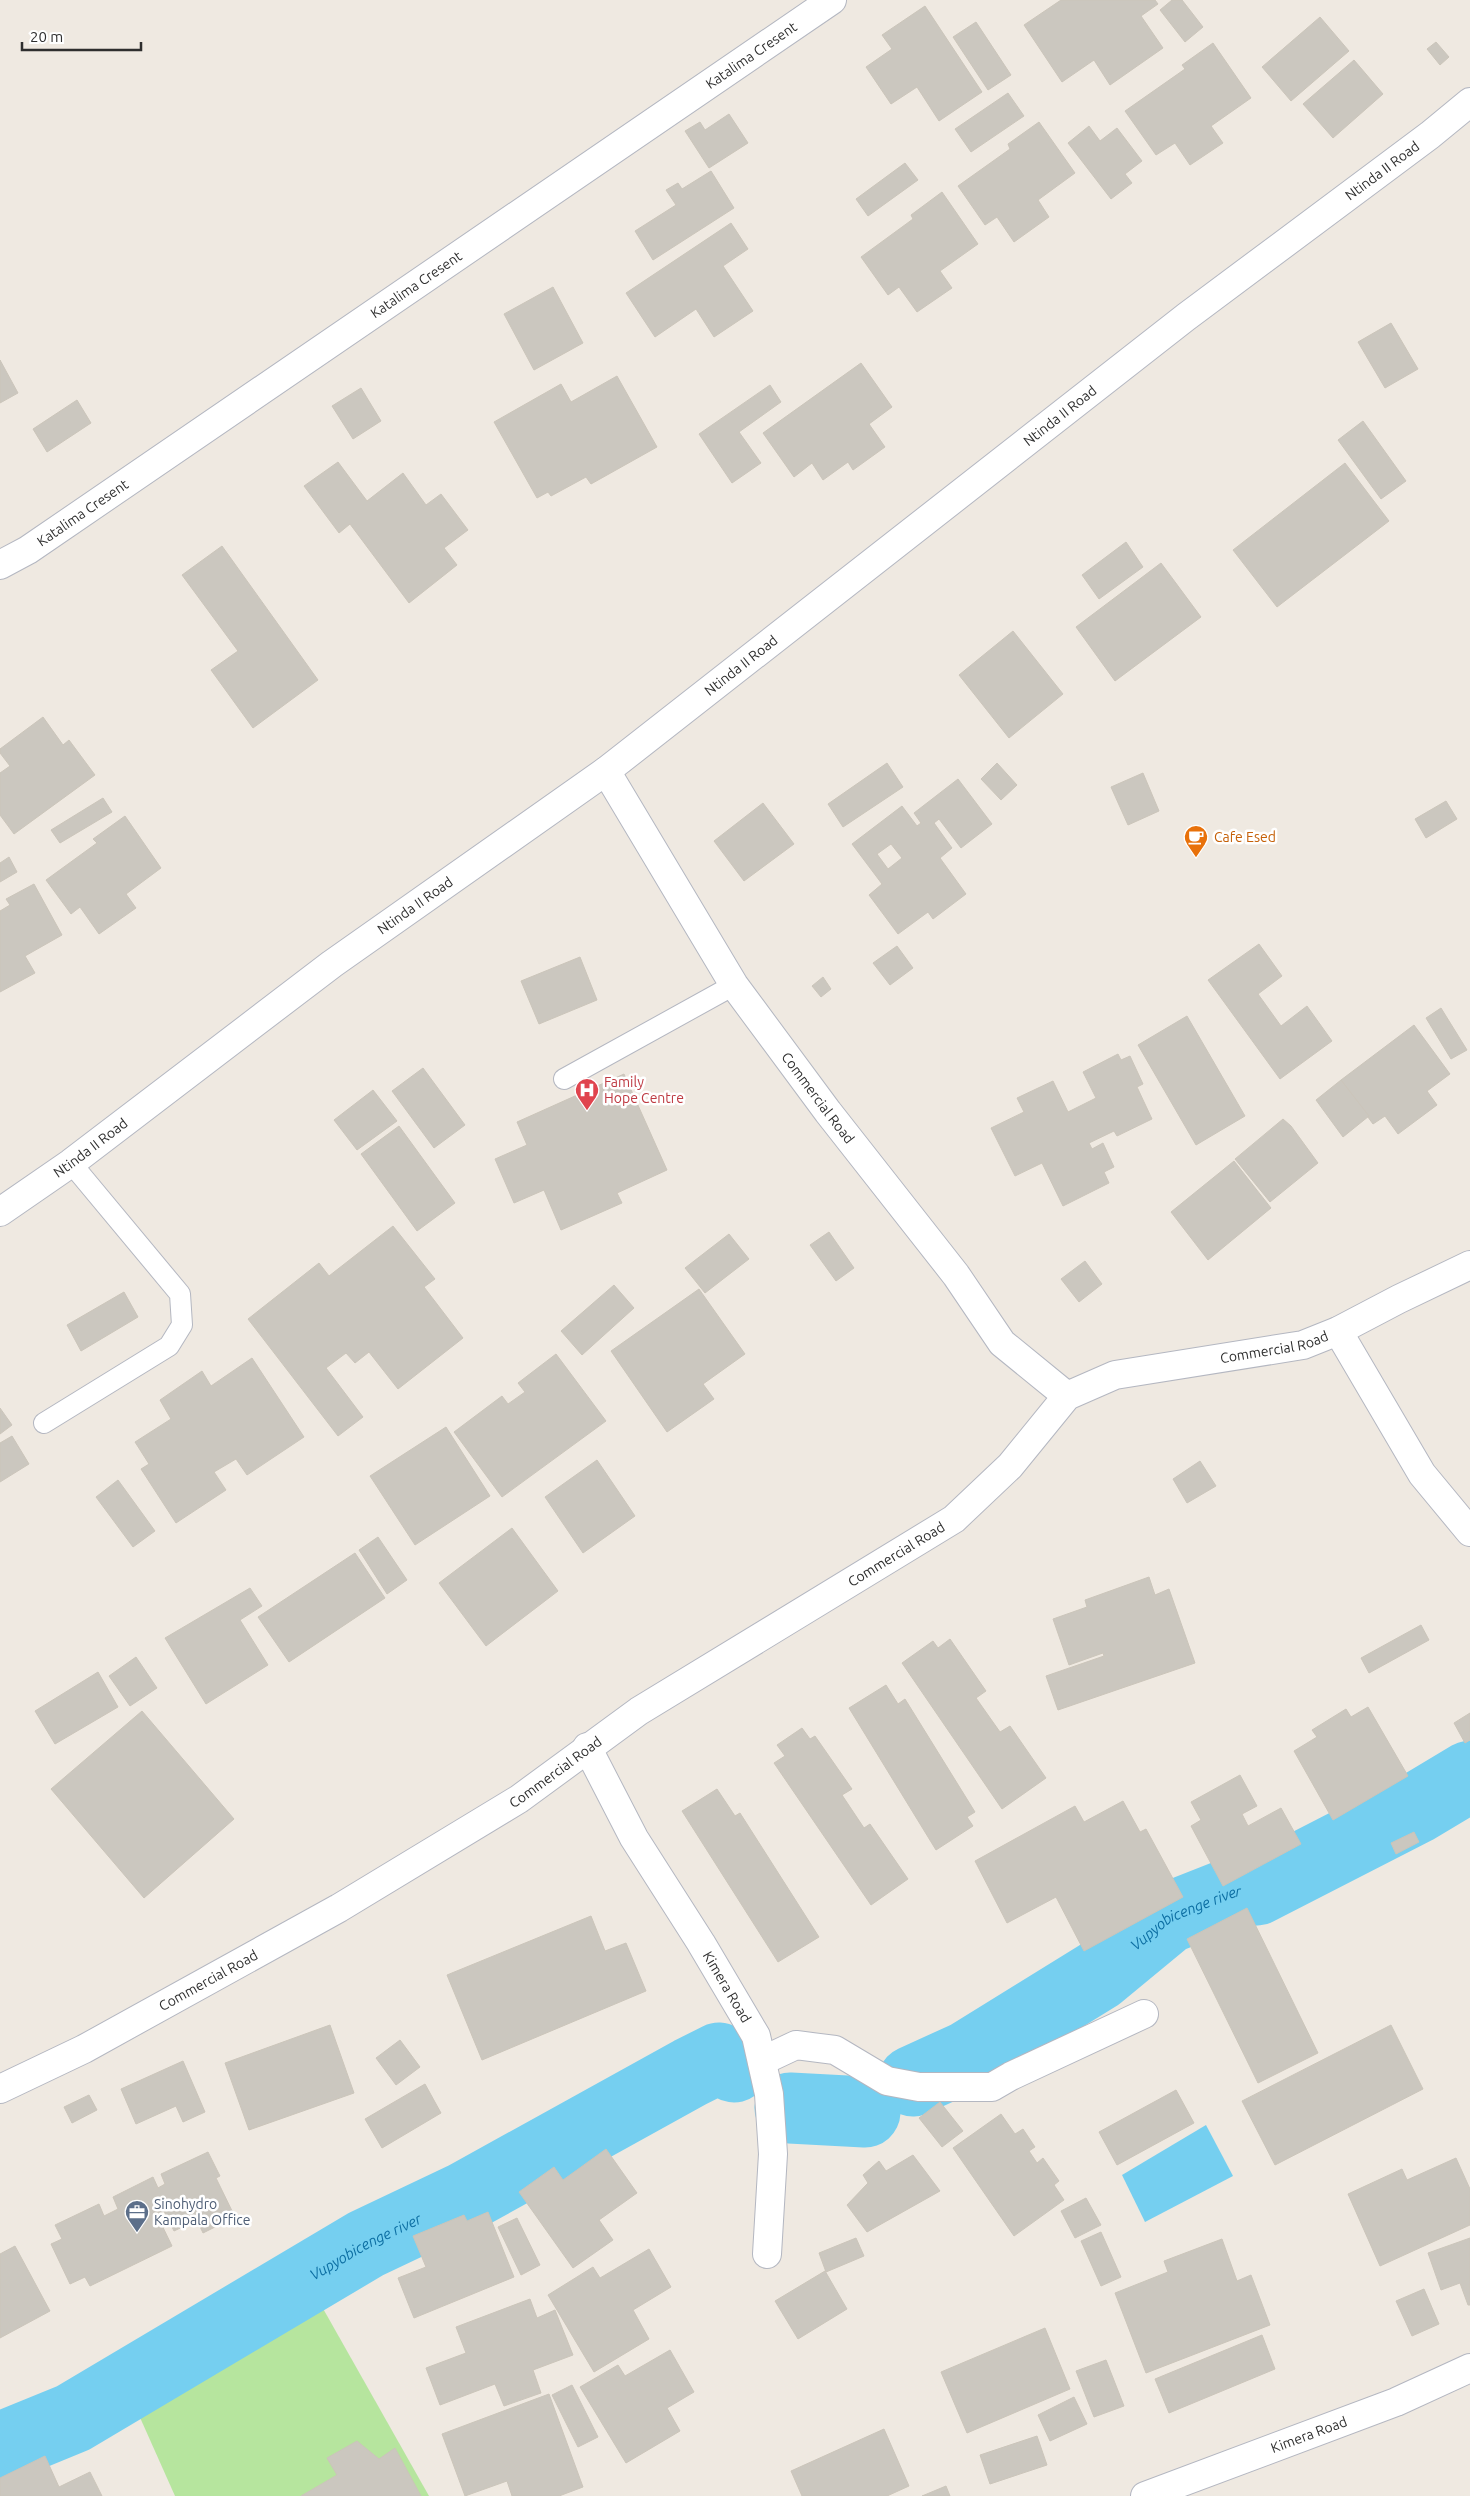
<svg xmlns="http://www.w3.org/2000/svg" width="1470" height="2496" viewBox="0 0 1470 2496" font-family="Ubuntu,sans-serif">
<rect width="100%" height="100%" fill="#efe9e1"/>
<path fill="#b6e59e" d="M321,2305L429,2496H175L138,2413Z"/>
<path fill="#75cff0" d="M1206,2125L1233,2176L1145,2222L1122,2175Z"/>
<g fill="none" stroke-linecap="round" stroke-linejoin="round">
<g stroke="#75cff0" stroke-width="71">
<path id="s1" d="M913,2081L968,2056L1099,1975L1168,1918L1234,1892L1257,1890L1415,1809L1470,1776"/>
<path d="M790,2108L865,2112"/>
<path id="s2" d="M0,2448L73,2418L366,2244L465,2197L691,2072L719,2058L734,2067"/>
</g>
</g>
<g fill="#cbc7bf" stroke="#cbc5ba" fill-rule="evenodd">
<path d="M1061,0H1155L1158,4L1141,16L1163,48L1110,85L1094,60L1062,82L1024,25Z"/>
<path d="M1172,0H1182L1203,27L1185,42L1160,10Z"/>
<path d="M925,6L982,92L939,121L917,87L891,104L866,67L892,49L882,35Z"/>
<path d="M1320,17L1349,51L1291,101L1262,67Z"/>
<path d="M976,22L1011,75L988,90L953,37Z"/>
<path d="M1436,42L1449,57L1440,65L1427,49Z"/>
<path d="M1213,43L1251,98L1211,126L1223,143L1190,165L1175,143L1156,155L1125,111L1185,69L1182,65Z"/>
<path d="M1354,60L1383,94L1333,138L1303,104Z"/>
<path d="M1008,93L1024,116L971,152L955,129Z"/>
<path d="M729,114L748,143L709,168L685,131L700,122L705,130Z"/>
<path d="M1039,122L1075,173L1038,200L1049,217L1014,242L997,217L985,225L958,186L1010,149L1008,144Z"/>
<path d="M1089,126L1100,141L1117,128L1142,161L1125,174L1132,183L1111,199L1068,143Z"/>
<path d="M905,163L918,180L868,216L856,199Z"/>
<path d="M711,171L734,208L653,260L635,231L676,205L666,190L678,183L682,189Z"/>
<path d="M942,192L978,244L940,271L952,288L917,312L899,287L888,295L861,257L913,219L911,215Z"/>
<path d="M731,223L748,249L723,266L753,311L714,337L696,309L655,337L626,293Z"/>
<path d="M553,287L583,343L534,370L504,314Z"/>
<path d="M1391,323L1418,369L1385,388L1358,342Z"/>
<path d="M0,360L18,393L0,403Z"/>
<path d="M861,363L892,407L869,424L885,447L853,470L848,462L823,480L812,463L794,477L763,433Z"/>
<path d="M617,376L657,447L591,484L586,477L551,496L548,492L537,498L494,422L561,384L571,402Z"/>
<path d="M770,385L781,402L739,432L761,463L732,483L699,434Z"/>
<path d="M361,388L381,421L353,439L332,406Z"/>
<path d="M77,400L91,423L47,452L33,429Z"/>
<path d="M1363,421L1406,481L1381,499L1338,440Z"/>
<path d="M338,462L367,501L403,473L426,505L441,494L468,530L444,548L457,565L409,603L350,524L339,533L304,486Z"/>
<path d="M1345,463L1389,521L1277,607L1233,550Z"/>
<path d="M1126,542L1143,567L1099,599L1082,575Z"/>
<path d="M222,546L318,680L253,728L211,670L238,651L182,575Z"/>
<path d="M1161,563L1201,617L1115,681L1076,627Z"/>
<path d="M1013,631L1063,694L1009,738L959,675Z"/>
<path d="M43,717L63,745L69,740L95,775L14,834L0,815V773L10,766L0,753V749Z"/>
<path d="M887,763L903,787L843,827L828,804Z"/>
<path d="M997,763L1017,785L1001,800L981,779Z"/>
<path d="M1143,773L1159,811L1128,825L1111,787Z"/>
<path d="M958,779L992,824L961,848L939,819L934,823L952,848L940,858L966,894L933,919L928,912L898,934L869,895L882,884L852,844L902,806L917,826L921,823L914,813ZM891,844L902,858L888,869L877,854Z"/>
<path d="M103,798L112,812L60,843L51,830Z"/>
<path d="M1446,801L1457,819L1426,838L1415,819Z"/>
<path d="M763,803L794,844L744,881L714,841Z"/>
<path d="M125,816L161,868L126,894L136,908L99,934L80,907L71,914L46,880L97,843L93,839Z"/>
<path d="M9,857L17,872L0,882V863Z"/>
<path d="M34,884L62,935L25,956L35,973L0,992V911L10,905L6,899Z"/>
<path d="M1259,944L1282,976L1258,994L1281,1026L1307,1006L1332,1041L1280,1079L1208,980Z"/>
<path d="M897,946L913,968L890,985L873,963Z"/>
<path d="M580,957L597,1000L539,1024L521,981Z"/>
<path d="M823,977L831,989L821,997L812,986Z"/>
<path d="M1441,1008L1467,1050L1451,1059L1426,1018Z"/>
<path d="M1187,1016L1245,1116L1196,1145L1138,1045Z"/>
<path d="M1414,1025L1450,1074L1427,1091L1437,1105L1398,1134L1385,1116L1373,1124L1341,1080Z"/>
<path d="M1118,1054L1121,1060L1130,1056L1143,1084L1137,1087L1152,1119L1117,1136L1114,1131L1089,1143L1092,1149L1103,1143L1114,1167L1104,1172L1109,1183L1063,1206L1042,1163L1015,1176L991,1128L1024,1112L1017,1098L1053,1081L1068,1112L1096,1098L1083,1072Z"/>
<path d="M423,1068L465,1125L434,1148L392,1091Z"/>
<path d="M624,1074L667,1170L617,1193L622,1203L561,1230L544,1190L514,1203L495,1159L527,1145L517,1122Z"/>
<path d="M1341,1080L1369,1116L1343,1137L1316,1100Z"/>
<path d="M373,1090L397,1121L357,1150L334,1120Z"/>
<path d="M1283,1119L1291,1126L1318,1163L1270,1202L1235,1159Z"/>
<path d="M399,1126L455,1203L417,1231L361,1154Z"/>
<path d="M1234,1161L1271,1208L1208,1260L1171,1212Z"/>
<path d="M393,1226L435,1279L424,1287L463,1338L398,1389L369,1352L355,1363L346,1353L326,1368L363,1417L338,1436L248,1319L319,1263L329,1276Z"/>
<path d="M829,1232L854,1268L836,1281L810,1245Z"/>
<path d="M729,1234L749,1259L705,1293L685,1268Z"/>
<path d="M1085,1261L1102,1284L1079,1302L1061,1279Z"/>
<path d="M614,1285L634,1308L582,1355L561,1331Z"/>
<path d="M699,1289L745,1354L703,1384L714,1399L667,1432L611,1351Z"/>
<path d="M124,1292L138,1317L81,1351L67,1325Z"/>
<path d="M556,1354L606,1421L502,1497L454,1432L502,1396L508,1404L525,1392L518,1383Z"/>
<path d="M252,1358L304,1437L247,1475L236,1459L214,1472L226,1490L176,1523L141,1469L149,1464L135,1442L171,1419L160,1400L202,1371L211,1386Z"/>
<path d="M0,1408L12,1425L0,1434Z"/>
<path d="M446,1427L490,1496L415,1545L370,1476Z"/>
<path d="M12,1436L29,1464L0,1482V1443Z"/>
<path d="M597,1460L635,1516L583,1553L545,1497Z"/>
<path d="M1200,1461L1216,1486L1187,1503L1173,1479Z"/>
<path d="M118,1480L155,1531L133,1547L96,1497Z"/>
<path d="M512,1528L558,1591L486,1646L439,1583Z"/>
<path d="M378,1537L407,1580L387,1594L359,1550Z"/>
<path d="M355,1553L385,1598L289,1662L258,1617Z"/>
<path d="M1149,1577L1155,1595L1169,1589L1195,1663L1058,1710L1046,1676L1104,1656L1103,1653L1069,1665L1053,1619L1087,1607L1085,1600Z"/>
<path d="M250,1588L262,1606L240,1620L268,1665L206,1704L165,1638Z"/>
<path d="M1421,1625L1429,1640L1369,1673L1361,1658Z"/>
<path d="M950,1639L986,1691L976,1698L1000,1732L1010,1726L1046,1778L1002,1809L902,1663L933,1641L938,1648Z"/>
<path d="M136,1657L157,1688L130,1706L109,1676Z"/>
<path d="M98,1672L118,1707L55,1744L35,1711Z"/>
<path d="M886,1685L898,1704L905,1699L975,1812L967,1817L973,1826L936,1850L849,1708Z"/>
<path d="M1368,1707L1408,1776L1333,1820L1294,1751L1317,1737L1312,1730L1346,1709L1351,1717Z"/>
<path d="M142,1711L234,1819L144,1898L51,1789Z"/>
<path d="M1470,1713V1740L1465,1743L1454,1723Z"/>
<path d="M802,1728L810,1739L815,1736L852,1789L842,1795L864,1828L870,1824L908,1879L871,1905L774,1763L785,1756L777,1745Z"/>
<path d="M1240,1775L1257,1806L1242,1814L1248,1826L1281,1808L1301,1844L1223,1886L1191,1826L1201,1820L1191,1802Z"/>
<path d="M717,1789L735,1816L740,1813L819,1937L778,1962L682,1811Z"/>
<path d="M1123,1801L1140,1832L1146,1829L1183,1897L1084,1951L1056,1897L1007,1923L975,1861L1075,1806L1084,1822Z"/>
<path d="M1414,1832L1419,1842L1396,1854L1391,1843Z"/>
<path d="M1247,1908L1318,2053L1258,2083L1187,1939Z"/>
<path d="M591,1916L605,1951L626,1943L646,1991L482,2060L447,1975Z"/>
<path d="M330,2025L354,2093L249,2130L225,2063Z"/>
<path d="M1391,2025L1423,2089L1275,2165L1242,2101Z"/>
<path d="M400,2040L420,2067L396,2085L376,2058Z"/>
<path d="M183,2061L205,2112L183,2122L176,2106L136,2124L121,2089Z"/>
<path d="M425,2084L441,2113L382,2148L365,2119Z"/>
<path d="M1176,2090L1194,2123L1117,2165L1099,2132Z"/>
<path d="M89,2095L97,2110L72,2123L64,2107Z"/>
<path d="M940,2102L963,2131L942,2147L919,2118Z"/>
<path d="M1001,2114L1015,2134L1023,2129L1035,2147L1029,2151L1037,2163L1043,2158L1059,2181L1054,2185L1064,2200L1014,2236L953,2148Z"/>
<path d="M606,2149L637,2193L599,2220L613,2240L573,2268L519,2192L554,2167L563,2180Z"/>
<path d="M208,2152L220,2176L216,2178L235,2217L203,2233L197,2220L174,2231L164,2211L157,2215L172,2246L90,2286L85,2277L70,2284L51,2244L62,2239L55,2225L99,2204L104,2216L118,2209L113,2197L153,2177L158,2188L165,2184L161,2174Z"/>
<path d="M913,2155L940,2191L867,2232L847,2205L868,2183L863,2175L879,2161L886,2171Z"/>
<path d="M1456,2158L1470,2189V2225L1380,2266L1348,2194L1402,2169L1407,2180Z"/>
<path d="M1086,2198L1101,2225L1075,2238L1061,2211Z"/>
<path d="M488,2212L514,2277L414,2318L398,2278L426,2267L413,2236L464,2215L467,2221Z"/>
<path d="M517,2218L540,2265L521,2275L498,2227Z"/>
<path d="M1101,2232L1121,2277L1101,2286L1081,2241Z"/>
<path d="M856,2238L864,2256L826,2272L819,2253Z"/>
<path d="M1470,2238V2305H1468L1460,2283L1441,2290L1428,2253Z"/>
<path d="M1222,2239L1237,2281L1251,2275L1270,2325L1146,2373L1115,2293L1168,2272L1164,2261Z"/>
<path d="M15,2246L50,2311L0,2338V2254Z"/>
<path d="M649,2249L671,2287L633,2310L649,2339L594,2372L548,2295L593,2267L600,2278Z"/>
<path d="M825,2271L847,2309L798,2339L775,2301Z"/>
<path d="M1424,2289L1439,2324L1412,2336L1396,2301Z"/>
<path d="M530,2299L537,2318L555,2310L573,2355L533,2370L541,2393L504,2406L495,2384L440,2405L426,2368L466,2353L456,2327Z"/>
<path d="M1045,2328L1070,2389L967,2433L941,2372Z"/>
<path d="M1262,2335L1275,2369L1169,2413L1155,2379Z"/>
<path d="M670,2350L694,2392L667,2408L680,2431L626,2463L580,2387L618,2365L625,2376Z"/>
<path d="M1106,2360L1124,2406L1094,2417L1076,2371Z"/>
<path d="M572,2385L598,2437L578,2447L552,2395Z"/>
<path d="M549,2394L583,2487L559,2496H512L507,2481L465,2496L442,2434Z"/>
<path d="M1074,2397L1087,2424L1050,2441L1038,2415Z"/>
<path d="M884,2429L909,2486L887,2496H802L791,2471Z"/>
<path d="M1037,2436L1047,2465L990,2484L980,2455Z"/>
<path d="M357,2441L379,2459L395,2448L421,2496H301L337,2475L327,2458Z"/>
<path d="M45,2456L59,2487L90,2472L102,2496H0V2478Z"/>
<path d="M946,2486L950,2496H922Z"/>
</g>
<g fill="none" stroke-linecap="round" stroke-linejoin="round">
<g stroke="#b4b7c1" stroke-width="22">
<g id="service">
<path d="M564,1079L734,985"/>
<path d="M44,1423L169,1346L182,1325L180,1294L71,1163"/>
</g>
</g>
<g stroke="#b4b7c1" stroke-width="30">
<g id="minor">
<path id="s3" d="M0,565L28,550L832,0"/>
<path id="s4" d="M606,771L734,985L828,1112L956,1275L1002,1343L1067,1396"/>
<path d="M1338,1331L1422,1474L1470,1532"/>
<path id="s5" d="M587,1747L634,1838L701,1943L756,2036L769,2094L773,2154L767,2254"/>
<path d="M762,2061L796,2045L835,2050L887,2081L919,2087H992L1011,2076L1144,2014"/>
<path id="s6" d="M0,2089L84,2049L339,1908L519,1799L639,1711L954,1519L1010,1466L1067,1396L1115,1375L1303,1345L1338,1331L1399,1299L1470,1265"/>
<path id="s7" d="M1145,2496L1396,2402L1470,2368"/>
</g>
</g>
<g stroke="#b4b7c1" stroke-width="30">
<g id="tertiary">
<path id="s8" d="M0,1212L71,1163L332,964L606,771L1186,317L1430,135L1470,102"/>
</g>
</g>
<use href="#service" stroke="#fff" stroke-width="20"/>
<use href="#minor" stroke="#fff" stroke-width="28"/>
<use href="#tertiary" stroke="#fff" stroke-width="28"/>
</g>
<defs>
<g id="cafe-pin" transform="scale(1.25)"><path d="M0 17L-7.5 6A9.5 9.5 0 1 1 7.5 6Z" fill="#e8710a" stroke="#fff"/><path d="M-5.5-4.5H6V0H3Q3 3.5 0 3.5H-2.5Q-5.5 3.5-5.5 0ZM3-3.2v2h1.7v-2ZM-6 4.5H4V6H-6Z" fill="#fff"/></g>
<g id="hospital-pin" transform="scale(1.25)"><path d="M0 17L-7.5 6A9.5 9.5 0 1 1 7.5 6Z" fill="#e0444e" stroke="#fff"/><path d="M-5-5h3v3.5h4V-5h3V5h-3V1.5h-4V5h-3Z" fill="#fff"/></g>
<g id="office-pin" transform="scale(1.25)"><path d="M0 17L-7.5 6A9.5 9.5 0 1 1 7.5 6Z" fill="#5c6f8a" stroke="#fff"/><path d="M-6-3h4V-5.5h4V-3h4V5H-6ZM-1-4.5V-3h2v-1.5ZM-6 0V1H6V0Z" fill="#fff"/></g>
</defs>
<g fill-rule="evenodd">
<use href="#cafe-pin" x="1196" y="837"/>
<use href="#hospital-pin" x="587" y="1090"/>
<use href="#office-pin" x="137" y="2212"/>
</g>
<g text-anchor="middle" stroke-width="5" stroke-linejoin="round" paint-order="stroke">
<g font-size="14" fill="#2e2e2e" stroke="#fff">
<text dy="5" stroke="none"><textPath href="#s3" startOffset="908">Katalima Cresent</textPath></text>
<text dy="5" stroke="none"><textPath href="#s8" startOffset="1731">Ntinda II Road</textPath></text>
<text dy="5" stroke="none"><textPath href="#s3" startOffset="502">Katalima Cresent</textPath></text>
<text dy="5" stroke="none"><textPath href="#s8" startOffset="1326">Ntinda II Road</textPath></text>
<text dy="5" stroke="none"><textPath href="#s3" startOffset="98">Katalima Cresent</textPath></text>
<text dy="5" stroke="none"><textPath href="#s8" startOffset="921">Ntinda II Road</textPath></text>
<text dy="5" stroke="none"><textPath href="#s8" startOffset="516">Ntinda II Road</textPath></text>
<text dy="5" stroke="none"><textPath href="#s4" startOffset="390">Commercial Road</textPath></text>
<text dy="5" stroke="none"><textPath href="#s8" startOffset="111">Ntinda II Road</textPath></text>
<text dy="5" stroke="none"><textPath href="#s6" startOffset="1494">Commercial Road</textPath></text>
<text dy="5" stroke="none"><textPath href="#s6" startOffset="1045">Commercial Road</textPath></text>
<text dy="5" stroke="none"><textPath href="#s6" startOffset="640">Commercial Road</textPath></text>
<text dy="5" stroke="none"><textPath href="#s6" startOffset="235">Commercial Road</textPath></text>
<text dy="5" stroke="none"><textPath href="#s5" startOffset="278">Kimera Road</textPath></text>
<text dy="5" stroke="none"><textPath href="#s7" startOffset="175">Kimera Road</textPath></text>
</g>
<g font-size="14" fill="#c56008" stroke="#fff" text-anchor="start">
<text x="1214" y="842">Cafe Esed</text>
</g>
<g font-size="14" fill="#be3a42" stroke="#fff" text-anchor="start">
<text x="604" y="1087">Family<tspan x="604" dy="16">Hope Centre</tspan></text>
</g>
<g font-size="14" fill="#4e5e75" stroke="#fff" text-anchor="start">
<text x="154" y="2209">Sinohydro<tspan x="154" dy="16">Kampala Office</tspan></text>
</g>
<g font-size="15" font-style="italic" fill="#0d6fa3" stroke="#fff">
<text dy="5" stroke="none"><textPath href="#s1" startOffset="320">Vupyobicenge river</textPath></text>
<text dy="5" stroke="none"><textPath href="#s2" startOffset="418">Vupyobicenge river</textPath></text>
</g>
</g>
<path d="M22 42v8h119v-8" fill="none" stroke="#2e2e2e" stroke-width="2.5"/>
<text x="30" y="42" font-size="15" fill="#2e2e2e" stroke="#ffffff" stroke-width="4" paint-order="stroke">20 m</text>
</svg>
